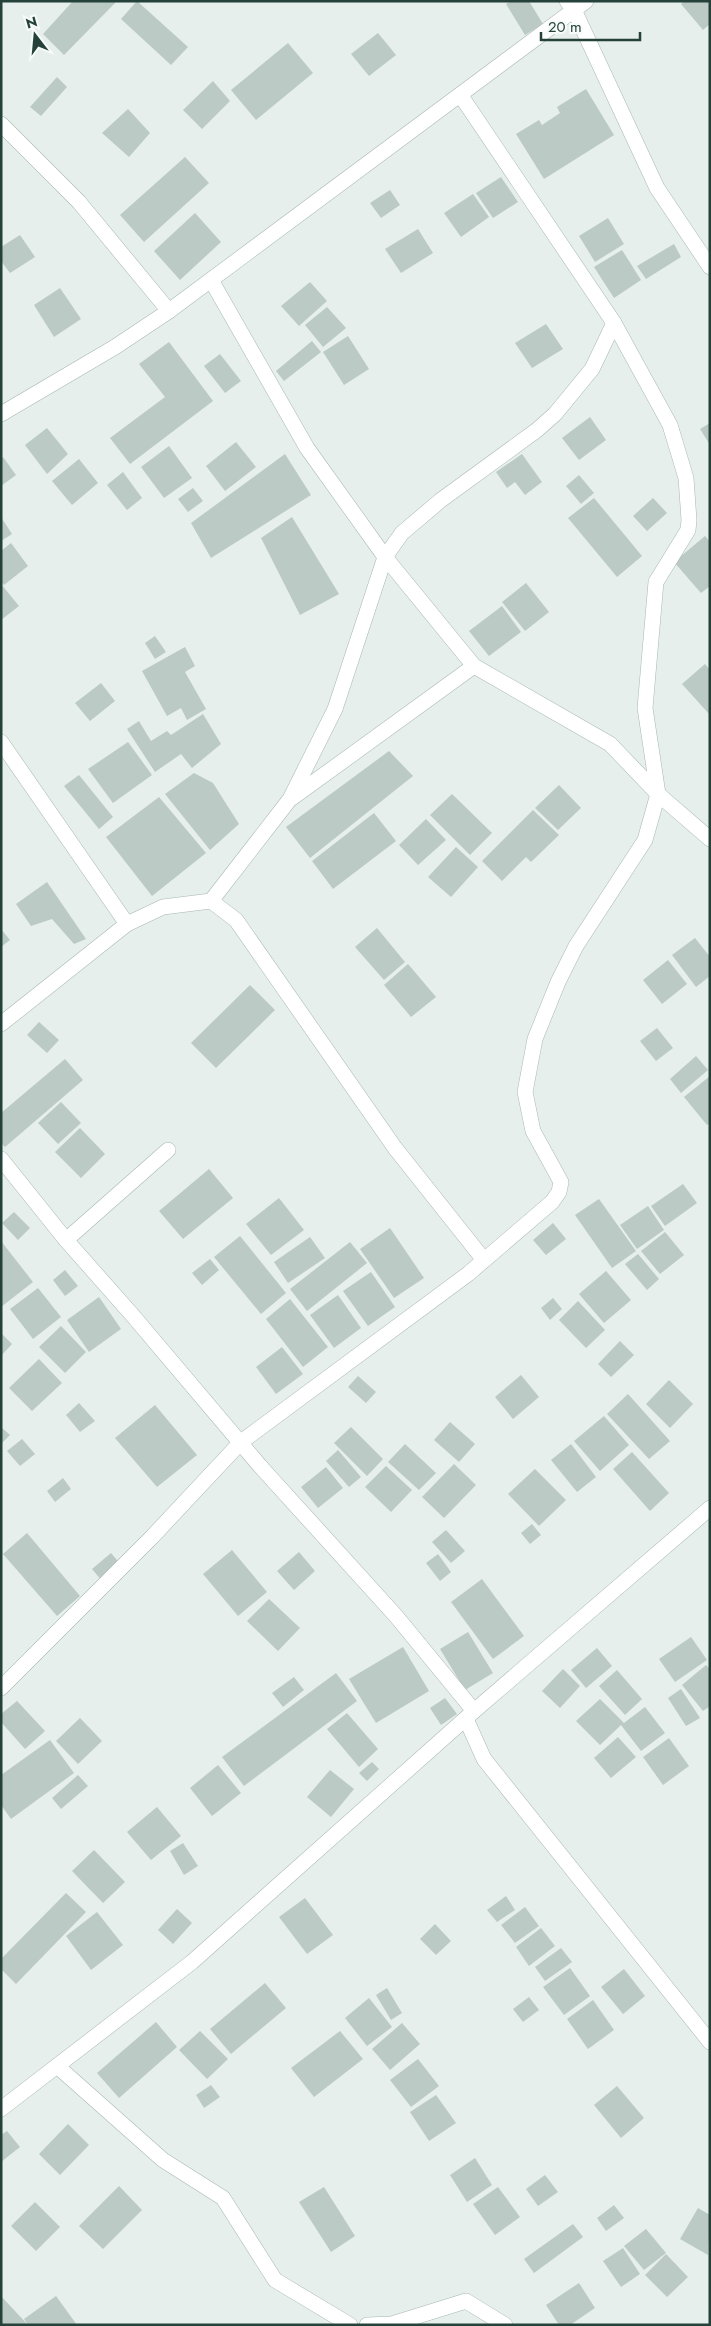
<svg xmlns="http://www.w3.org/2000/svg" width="711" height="2326" viewBox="0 0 711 2326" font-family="Jost,sans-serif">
<rect width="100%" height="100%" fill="#e6efeb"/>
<g fill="#bbcac4">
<path d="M73,1H117L64,55L43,34Z"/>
<path d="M137,1L188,47L171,65L121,19Z"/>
<path d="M511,1H529L543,24L525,35L506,4Z"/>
<path d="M684,1H710V24L703,30L681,4Z"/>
<path d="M378,33L396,55L369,76L351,54Z"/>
<path d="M288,43L313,73L256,120L231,90Z"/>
<path d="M57,77L67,87L41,116L30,107Z"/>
<path d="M213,81L230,101L202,129L183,110Z"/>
<path d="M586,89L614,135L544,179L516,134L539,120L542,125L560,113L557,107Z"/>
<path d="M128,109L150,133L129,157L102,133Z"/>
<path d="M185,157L209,183L144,242L120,215Z"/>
<path d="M501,177L518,202L493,218L476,193Z"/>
<path d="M390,190L400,205L381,218L370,203Z"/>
<path d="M473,194L489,217L461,237L444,213Z"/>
<path d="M195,213L221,242L180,280L154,251Z"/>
<path d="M608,218L624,244L595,262L579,236Z"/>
<path d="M418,229L433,253L401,273L385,249Z"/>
<path d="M20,235L35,257L10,273L1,261V247Z"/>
<path d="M674,244L681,257L646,279L637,266Z"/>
<path d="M622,250L641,280L614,298L594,267Z"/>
<path d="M310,282L327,301L299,326L281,306Z"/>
<path d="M60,288L81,319L54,337L34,305Z"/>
<path d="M327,307L346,328L323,347L305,325Z"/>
<path d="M546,324L563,349L532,368L515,343Z"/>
<path d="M348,336L369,369L344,385L323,352Z"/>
<path d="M312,341L321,352L284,381L276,371Z"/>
<path d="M169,342L213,401L130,464L110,438L165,397L139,364Z"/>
<path d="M220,354L241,381L225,393L204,366Z"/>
<path d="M590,417L606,440L579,460L562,438Z"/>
<path d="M710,423V445L700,429Z"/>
<path d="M47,428L68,454L47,474L25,445Z"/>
<path d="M236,442L256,467L225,491L206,466Z"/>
<path d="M169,446L192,478L164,498L141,467Z"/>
<path d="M285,454L311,495L211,558L191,523Z"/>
<path d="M522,454L542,482L525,495L515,482L507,488L496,472Z"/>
<path d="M3,457L16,475L1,486V459Z"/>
<path d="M79,459L98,483L72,505L52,481Z"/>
<path d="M123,472L142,498L127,510L107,485Z"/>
<path d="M579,475L594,493L581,504L566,486Z"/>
<path d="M193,488L203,501L188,512L178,499Z"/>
<path d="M594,498L642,556L617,577L568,518Z"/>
<path d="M653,498L667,513L647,531L633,516Z"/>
<path d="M1,517L12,534L1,541Z"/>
<path d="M292,517L339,594L300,615L261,538Z"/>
<path d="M705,536L710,542V586L701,593L674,562Z"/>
<path d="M11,543L28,566L4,585L1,582V551Z"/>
<path d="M526,583L549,612L525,631L502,602Z"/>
<path d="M1,584L19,606L1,620Z"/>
<path d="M502,606L521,632L489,656L469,631Z"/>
<path d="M155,636L166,652L155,659L145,643Z"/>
<path d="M185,647L195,666L185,672L206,709L187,720L181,708L167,716L142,671Z"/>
<path d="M705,664L710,670V715L682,684Z"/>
<path d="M101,683L115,701L90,721L75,703Z"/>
<path d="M203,714L221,744L192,768L181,754L155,772L127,729L139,721L151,741L167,731L171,735Z"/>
<path d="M128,742L152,775L113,803L88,769Z"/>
<path d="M389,751L413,776L310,858L286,827Z"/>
<path d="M194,773L213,783L239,824L210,850L165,794Z"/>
<path d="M79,775L113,817L99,829L64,786Z"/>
<path d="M559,785L581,808L558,830L535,808Z"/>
<path d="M452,794L492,833L470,855L430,815Z"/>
<path d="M159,797L206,853L152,896L106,837Z"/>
<path d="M533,810L559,835L531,862L526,857L502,881L482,861Z"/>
<path d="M374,813L396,841L333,889L312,861Z"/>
<path d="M426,819L446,840L418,865L399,845Z"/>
<path d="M456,847L478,867L451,897L428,877Z"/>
<path d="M47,882L86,939L74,944L52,919L31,926L16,904Z"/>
<path d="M377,928L405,962L384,980L355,947Z"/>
<path d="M1,929L10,940L1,947Z"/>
<path d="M695,938L710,957V976L696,987L672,955Z"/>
<path d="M668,960L687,984L662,1004L643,980Z"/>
<path d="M408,964L436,997L411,1017L384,985Z"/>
<path d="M250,985L275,1010L216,1068L191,1043Z"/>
<path d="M39,1022L59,1040L47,1053L27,1035Z"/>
<path d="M657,1028L673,1048L656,1061L640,1041Z"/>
<path d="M696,1056L708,1070L681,1093L670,1079Z"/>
<path d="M65,1059L83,1080L5,1147L1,1143V1113Z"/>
<path d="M710,1076V1123L707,1125L684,1097Z"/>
<path d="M61,1102L81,1123L58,1144L38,1123Z"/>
<path d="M80,1128L105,1154L81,1178L55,1152Z"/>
<path d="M209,1169L233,1198L183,1239L159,1211Z"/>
<path d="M683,1184L697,1203L665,1226L651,1206Z"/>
<path d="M279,1198L304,1230L271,1255L246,1224Z"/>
<path d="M599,1199L636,1251L612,1268L575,1215Z"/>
<path d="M648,1206L664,1230L637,1249L620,1225Z"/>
<path d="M14,1212L30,1228L18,1240L2,1223Z"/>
<path d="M553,1223L566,1239L546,1255L533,1240Z"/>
<path d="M390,1228L424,1278L394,1298L360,1249Z"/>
<path d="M665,1232L684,1255L660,1274L641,1251Z"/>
<path d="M240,1236L286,1293L261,1314L214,1257Z"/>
<path d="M310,1237L325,1258L288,1283L274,1262Z"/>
<path d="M1,1241L33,1282L1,1307Z"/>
<path d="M350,1242L367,1263L307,1311L290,1289Z"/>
<path d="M638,1254L659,1279L647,1290L625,1264Z"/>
<path d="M210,1259L219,1270L202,1285L192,1273Z"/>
<path d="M65,1270L78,1286L65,1296L53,1280Z"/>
<path d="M606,1271L631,1300L604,1323L579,1294Z"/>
<path d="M371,1272L395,1307L368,1326L343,1291Z"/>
<path d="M38,1288L61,1317L33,1339L10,1309Z"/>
<path d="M338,1295L361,1328L334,1348L310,1315Z"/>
<path d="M99,1297L121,1329L89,1352L67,1320Z"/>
<path d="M553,1298L562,1309L550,1320L541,1308Z"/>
<path d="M290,1299L328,1347L303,1367L266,1319Z"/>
<path d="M578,1301L605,1330L586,1348L559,1320Z"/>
<path d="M61,1326L86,1352L65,1373L39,1347Z"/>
<path d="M1,1333L12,1344L1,1356Z"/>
<path d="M620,1341L634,1355L611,1377L598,1364Z"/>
<path d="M282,1347L303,1374L276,1394L256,1367Z"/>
<path d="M39,1359L62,1383L32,1411L9,1388Z"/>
<path d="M521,1375L539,1397L513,1419L495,1397Z"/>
<path d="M358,1376L376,1392L366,1403L348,1387Z"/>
<path d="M669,1380L693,1404L670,1428L646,1404Z"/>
<path d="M628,1394L670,1441L649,1459L607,1414Z"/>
<path d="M79,1403L95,1421L80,1432L66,1415Z"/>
<path d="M155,1405L197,1455L157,1487L115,1438Z"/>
<path d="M604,1416L629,1445L600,1471L574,1441Z"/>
<path d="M450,1422L475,1444L459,1462L434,1440Z"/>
<path d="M1,1427L10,1435L1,1444Z"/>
<path d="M351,1427L383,1459L367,1476L334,1443Z"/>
<path d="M22,1439L35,1454L20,1466L7,1451Z"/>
<path d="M405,1444L436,1473L419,1490L388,1462Z"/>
<path d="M571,1444L596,1477L577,1492L551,1460Z"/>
<path d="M338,1450L361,1477L349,1487L326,1461Z"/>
<path d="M632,1452L669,1493L650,1511L613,1469Z"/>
<path d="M454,1464L476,1485L444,1518L422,1497Z"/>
<path d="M386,1466L412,1490L391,1512L365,1487Z"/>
<path d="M326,1467L343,1488L318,1508L301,1487Z"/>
<path d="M535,1469L566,1500L539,1526L508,1494Z"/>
<path d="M63,1478L71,1489L55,1502L47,1491Z"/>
<path d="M532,1524L541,1535L530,1544L521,1533Z"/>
<path d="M446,1530L465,1551L451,1563L432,1542Z"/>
<path d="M27,1533L80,1596L57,1616L3,1554Z"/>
<path d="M232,1550L267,1592L238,1616L203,1574Z"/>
<path d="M299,1552L315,1571L294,1590L277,1571Z"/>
<path d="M111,1553L122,1566L103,1582L92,1569Z"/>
<path d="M438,1554L451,1572L440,1581L426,1563Z"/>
<path d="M482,1579L524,1636L493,1659L451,1602Z"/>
<path d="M269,1599L300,1628L278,1651L247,1621Z"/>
<path d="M468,1632L493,1673L465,1690L440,1649Z"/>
<path d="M691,1637L707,1660L675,1682L659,1659Z"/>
<path d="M403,1647L429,1691L376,1723L349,1679Z"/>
<path d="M597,1648L612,1666L586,1688L571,1670Z"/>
<path d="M706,1665L710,1669V1706L703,1711L682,1685Z"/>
<path d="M563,1669L580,1686L560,1708L542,1691Z"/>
<path d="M617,1670L642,1699L625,1715L599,1686Z"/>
<path d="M336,1673L357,1701L244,1786L222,1757Z"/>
<path d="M294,1677L304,1690L283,1707L272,1693Z"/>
<path d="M681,1689L700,1718L686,1726L668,1698Z"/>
<path d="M445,1698L457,1714L441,1725L430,1708Z"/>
<path d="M600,1699L624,1723L645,1707L665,1733L641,1751L621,1725L600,1745L576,1721Z"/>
<path d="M17,1701L45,1731L25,1749L1,1722V1714Z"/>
<path d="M347,1713L378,1749L359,1767L327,1729Z"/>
<path d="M80,1718L102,1741L78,1764L56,1741Z"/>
<path d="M618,1737L636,1757L611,1778L594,1758Z"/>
<path d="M669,1738L689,1766L663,1785L643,1757Z"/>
<path d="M50,1740L74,1773L11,1819L1,1805V1775Z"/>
<path d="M372,1762L379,1769L367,1781L359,1773Z"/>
<path d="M218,1765L241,1793L212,1816L190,1788Z"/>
<path d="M330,1770L354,1789L331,1817L307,1797Z"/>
<path d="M78,1775L88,1786L61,1809L52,1798Z"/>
<path d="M157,1807L181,1836L151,1860L127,1832Z"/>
<path d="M183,1843L198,1866L184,1875L170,1851Z"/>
<path d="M94,1850L125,1882L103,1903L72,1871Z"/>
<path d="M66,1893L86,1912L16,1984L1,1969V1959Z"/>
<path d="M506,1896L515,1910L497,1922L487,1910Z"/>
<path d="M305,1898L333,1935L307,1954L279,1917Z"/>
<path d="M525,1907L539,1926L515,1943L501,1925Z"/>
<path d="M177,1909L192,1923L173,1944L158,1930Z"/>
<path d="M97,1912L123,1945L91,1970L66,1936Z"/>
<path d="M435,1924L451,1941L436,1955L420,1939Z"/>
<path d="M541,1928L555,1946L529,1966L516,1947Z"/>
<path d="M561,1948L572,1962L545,1981L535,1967Z"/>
<path d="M570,1968L590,1996L564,2015L543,1987Z"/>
<path d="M624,1969L645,1996L623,2014L601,1987Z"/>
<path d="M265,1983L286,2008L231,2054L210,2029Z"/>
<path d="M387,1988L402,2013L391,2020L376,1995Z"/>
<path d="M529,1997L539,2010L523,2022L513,2009Z"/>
<path d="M369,1998L392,2027L367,2046L345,2018Z"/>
<path d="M593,2000L614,2030L588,2049L567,2019Z"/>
<path d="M156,2022L177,2047L119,2098L97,2073Z"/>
<path d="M402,2023L420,2044L390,2070L372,2049Z"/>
<path d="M200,2031L228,2059L207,2079L179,2050Z"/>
<path d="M340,2031L363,2059L314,2097L291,2068Z"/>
<path d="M418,2059L439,2086L411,2107L390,2080Z"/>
<path d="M211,2085L220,2097L204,2108L196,2095Z"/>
<path d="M617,2086L644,2118L621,2138L594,2105Z"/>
<path d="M436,2095L456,2123L429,2141L410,2112Z"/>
<path d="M68,2124L89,2145L60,2175L39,2154Z"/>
<path d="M7,2131L20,2147L1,2162V2135Z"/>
<path d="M475,2158L492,2185L467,2202L450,2175Z"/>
<path d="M545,2175L558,2192L538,2206L526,2189Z"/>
<path d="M119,2186L142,2210L103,2249L79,2226Z"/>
<path d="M324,2187L355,2236L331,2252L299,2202Z"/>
<path d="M498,2187L520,2217L495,2235L473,2204Z"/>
<path d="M35,2202L60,2227L36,2251L11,2226Z"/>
<path d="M614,2205L624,2218L606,2231L597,2218Z"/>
<path d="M698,2208L710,2215L708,2255L680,2239Z"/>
<path d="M573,2224L583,2237L534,2273L524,2259Z"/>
<path d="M646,2229L666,2253L644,2270L624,2246Z"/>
<path d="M623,2248L640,2274L621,2287L603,2261Z"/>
<path d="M666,2254L688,2277L667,2297L645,2275Z"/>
<path d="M579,2283L595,2308L570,2325H559L546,2305Z"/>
<path d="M1,2296L28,2325H1Z"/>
<path d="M56,2296L77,2325H28L24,2319Z"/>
</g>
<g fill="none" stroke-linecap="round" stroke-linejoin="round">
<g stroke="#a8b8b2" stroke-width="16">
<g id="street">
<path d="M567,1L575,12L657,188L710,267"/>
<path d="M1,124L79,202L169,311"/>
<path d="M211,280L307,448L385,557L474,666L610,744L658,794L710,839"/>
<path d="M1,414L115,347L169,311L586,1"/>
<path d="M1,742L127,924L1,1024"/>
<path d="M292,798L474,666"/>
<path d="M211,901L290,799L335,709L385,557L402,533L441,500L537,430L555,414L592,369L614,323"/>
<path d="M127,924L163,907L211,901L236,920L395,1148L484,1260"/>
<path d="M1,1159L66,1240L134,1317L260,1466L396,1616L474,1711"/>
<path d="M66,1240L168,1150"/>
<path d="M1,1688L152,1537L241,1442L468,1274L552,1202L559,1192L561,1182L533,1131L525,1092L535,1039L558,982L576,946L645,840L658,794L645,708L656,582L688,530L689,520L686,478L670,425L614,323L461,96"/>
<path d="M466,1719L484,1759L710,2042"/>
<path d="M57,2066L163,2160L223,2198L275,2280L350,2325"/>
<path d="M1,2109L192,1962L474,1711L710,1508"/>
<path d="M367,2325L392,2324L466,2301L505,2325"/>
</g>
</g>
<use href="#street" stroke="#fff" stroke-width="15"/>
</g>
<rect width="711" height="2326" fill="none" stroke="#24423a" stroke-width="5"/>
<g transform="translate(35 35) rotate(344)" stroke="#f7fbf9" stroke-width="4" paint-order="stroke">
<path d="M0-4L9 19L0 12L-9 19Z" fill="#24423a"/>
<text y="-8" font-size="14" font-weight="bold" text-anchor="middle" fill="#24423a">N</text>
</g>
<path d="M541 32v8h99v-8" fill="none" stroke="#24423a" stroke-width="2.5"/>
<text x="548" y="32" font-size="15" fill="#24423a" stroke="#f7fbf9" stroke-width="4" paint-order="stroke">20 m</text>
</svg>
